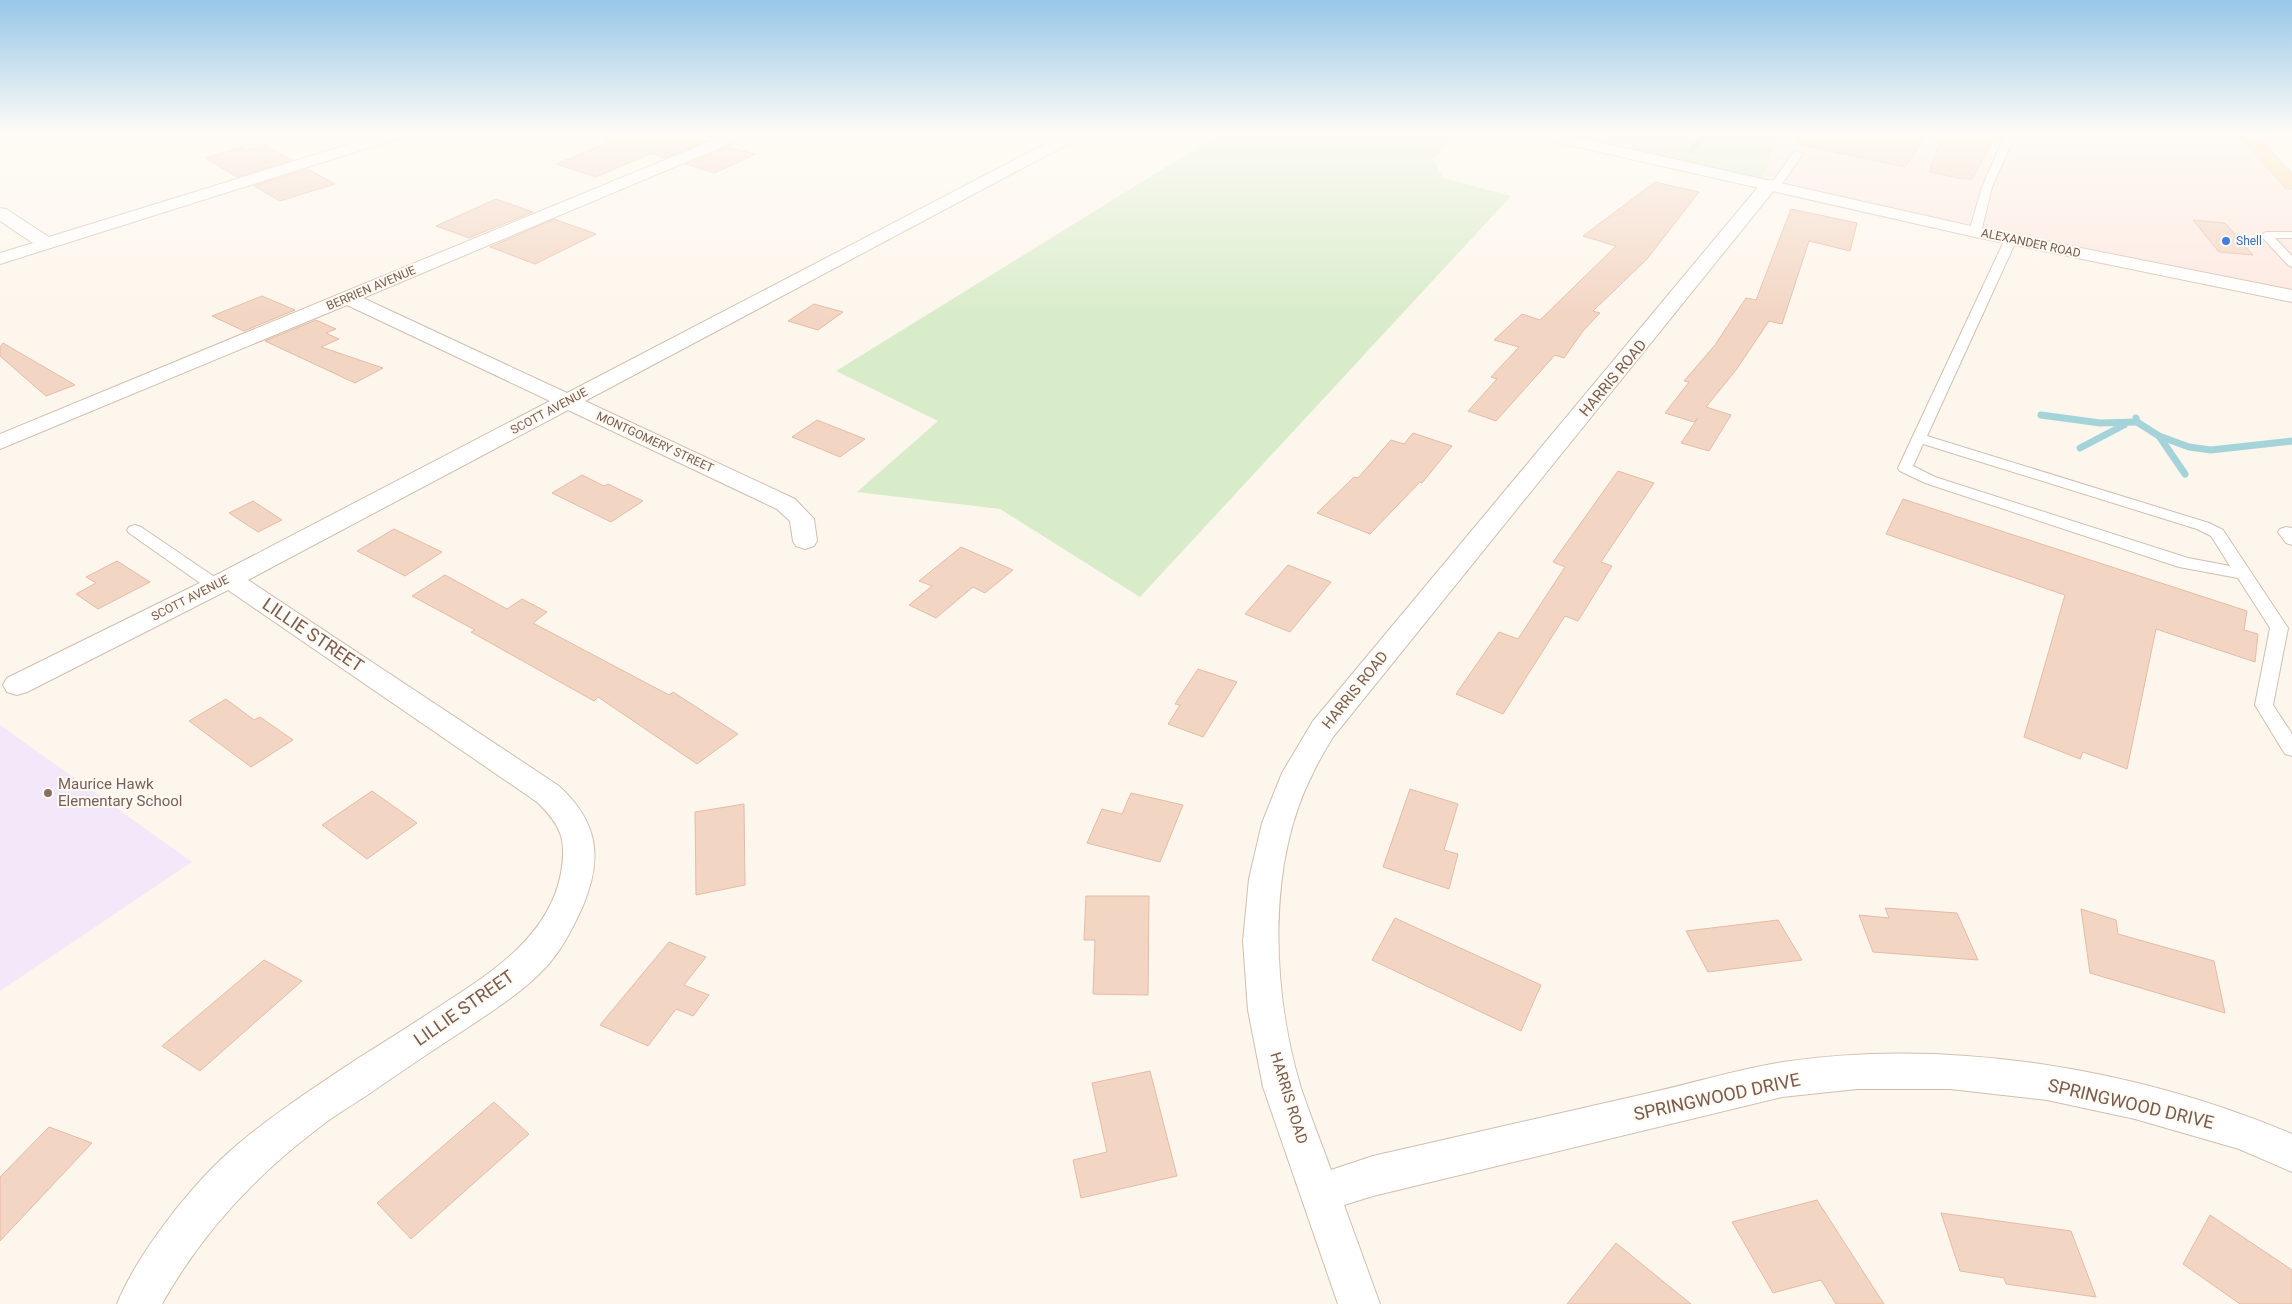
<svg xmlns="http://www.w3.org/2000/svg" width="2292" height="1304" viewBox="0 0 2292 1304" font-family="Roboto,sans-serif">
<rect width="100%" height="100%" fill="#fdf6ec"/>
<path fill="#fde8e0" d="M1777,133H2245L2292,184V296L1757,183L1763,176L1773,153L1779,137Z"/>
<path fill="#f3e8fa" d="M0,725L192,862L0,991Z"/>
<g fill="#d8ecc9">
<path d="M1221,133H1461L1432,159L1443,178L1511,196L1140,597L1000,509L857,492L938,421L836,371Z"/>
<path d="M1538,133H1777L1779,137L1763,176L1757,183Z"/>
</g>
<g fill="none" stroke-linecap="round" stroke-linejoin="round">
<path stroke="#a5d3da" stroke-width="5.5" d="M1691,151L1707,133"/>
<g stroke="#a5d3da" stroke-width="7">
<path d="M2041,415L2100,423L2137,422"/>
<path d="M2136,418L2137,422L2159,436L2185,474"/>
<path d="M2159,436L2189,447L2211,450L2292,441"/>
<path d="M2080,448L2124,425"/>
</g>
</g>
<g fill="#f3d5c3" stroke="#e6bba3">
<path d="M605,133H700L691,137L706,141L665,158L652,153L596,177L556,164L612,141L604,139Z"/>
<path d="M1799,133H1928L1905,167L1798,144Z"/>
<path d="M1943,133H1996L1972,179H1964L1929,172Z"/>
<path d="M264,145L292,160L237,177L205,158L242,147L247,150Z"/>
<path d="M727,147L755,154L715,173L686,164Z"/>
<path d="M308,169L335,184L280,201L254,186Z"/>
<path d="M1655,182L1699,192L1647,259L1593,311L1600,313L1583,331L1564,358L1555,355L1496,421L1468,411L1497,379L1491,377L1519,347L1494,340L1522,314L1540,320L1616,246L1583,236Z"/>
<path d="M496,199L533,212L469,238L436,226Z"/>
<path d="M1791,209L1857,223L1850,251L1809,241L1782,324L1769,321L1736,370L1706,407L1731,415L1709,451L1681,443L1698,418L1694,422L1665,413L1689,382L1684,381L1715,345L1746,298L1756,300Z"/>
<path d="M554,219L596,234L535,264L490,247Z"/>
<path d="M2193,220L2225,223L2253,255L2219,252Z"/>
<path d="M262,296L295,310L244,331L212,316Z"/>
<path d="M814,304L843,312L818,330L788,321Z"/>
<path d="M316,320L336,329L326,333L339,339L321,347L383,368L355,383L265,341Z"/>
<path d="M3,343L75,385L46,396L0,356V347Z"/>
<path d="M817,420L865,439L840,457L792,437Z"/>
<path d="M1413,433L1452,446L1422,483L1420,482L1370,534L1317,513L1354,477L1358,478L1391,440L1404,444Z"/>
<path d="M1618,471L1654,483L1601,562L1612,566L1578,621L1565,616L1503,714L1456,694L1499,632L1518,639L1565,567L1553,562Z"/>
<path d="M582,475L604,486L608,484L643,501L611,522L552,493Z"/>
<path d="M1903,499L2247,611L2244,630L2258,634L2255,662L2156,629L2127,769L2083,752L2080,759L2024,737L2065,595L1886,534Z"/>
<path d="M253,501L282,520L258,532L229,513Z"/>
<path d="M394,529L442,552L405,576L357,551Z"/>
<path d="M961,547L1013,570L985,593L973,587L936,618L909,605L932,586L919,581Z"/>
<path d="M117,561L150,582L98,609L76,594L96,583L86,577Z"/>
<path d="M1288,565L1331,582L1290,632L1245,614Z"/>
<path d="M445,575L507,609L522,599L547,612L533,623L669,695L673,692L738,734L697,764L598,697L594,701L471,632L475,630L412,596Z"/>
<path d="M1198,669L1237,682L1203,737L1168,724L1180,705L1175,704Z"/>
<path d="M226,699L254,720L260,717L293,740L251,767L189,721Z"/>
<path d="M1410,789L1458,804L1444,850L1458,854L1449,889L1383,867Z"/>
<path d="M372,791L417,823L367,859L322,825Z"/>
<path d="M1131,793L1183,805L1160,862L1087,843L1102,809L1122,814Z"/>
<path d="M744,804L745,885L696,895L695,812Z"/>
<path d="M1086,896H1149L1148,995L1093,994L1095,940H1084Z"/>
<path d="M1885,908L1957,913L1978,960L1873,952L1859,915L1889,918Z"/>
<path d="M2081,909L2116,920L2118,934L2214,961L2225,1013L2090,973Z"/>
<path d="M1395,918L1541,985L1521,1031L1372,960Z"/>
<path d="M1778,920L1802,960L1708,972L1686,931Z"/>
<path d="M669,942L706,957L684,985L709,995L693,1016L676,1009L648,1046L600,1025Z"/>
<path d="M264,960L302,981L200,1071L162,1046Z"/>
<path d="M1150,1071L1177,1176L1081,1198L1073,1160L1107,1152L1092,1083Z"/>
<path d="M494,1102L529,1134L411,1239L377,1203Z"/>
<path d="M49,1127L92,1143L0,1241V1177Z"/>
<path d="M1817,1200L1884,1304H1836L1821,1280L1773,1293L1732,1222Z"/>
<path d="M1941,1213L2071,1231L2096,1297L2006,1284L2004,1278L1960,1271Z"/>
<path d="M2210,1215L2292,1270V1304H2240L2183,1264Z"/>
<path d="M1616,1243L1691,1304H1567Z"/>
</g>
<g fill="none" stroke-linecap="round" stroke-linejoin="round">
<g stroke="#d1beb0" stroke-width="2">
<g id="lane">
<path d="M2006,133H2016L1992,187L1981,232L1975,235L1971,234L1969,232L1982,187Z"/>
<path d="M1798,151L1803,154L1779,188H1771V184L1794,152Z"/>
<path d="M2266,232H2292V238H2275L2292,256V267L2288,265L2262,237L2260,235Z"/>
<path d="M2011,236L2017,239L1927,436L2209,523L2223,530L2288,628L2273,705L2292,734V756L2285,754L2255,705L2270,628L2238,578L2179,567L1925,483L1900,471L1898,468L2005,239ZM1923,444L2197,529L2211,536L2230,566L2188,558L1935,477L1913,466Z"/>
<path d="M135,525L141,527L222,582L224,586L222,590H210L129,533L127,530L129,527Z"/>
<path d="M2286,527L2292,528V545L2286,543L2278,532L2280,529Z"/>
</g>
</g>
<g stroke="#d1beb0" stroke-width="2">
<g id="street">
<path d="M385,133H409L406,136L0,264V253L33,243L0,221V208L6,209L49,237Z"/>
<path d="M730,133H751L748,136L363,298L567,393L1066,133H1086L1083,136L585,401L795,499L814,519L817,541L814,546L805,549L796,546L793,541L790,521L777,509L568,410L248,580L559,786C599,823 603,859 582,908C573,928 562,949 547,966C525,990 497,1008 470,1026C435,1049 400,1072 366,1096C349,1107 332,1117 316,1130C254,1177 200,1236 162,1304H117C138,1252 194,1181 237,1145C276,1112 318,1085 360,1057C386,1041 411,1025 437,1008C488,975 549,938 561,873C567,840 561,825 537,802L228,590L27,692L17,695L7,692L3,685L7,678L220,573L550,401L347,305L0,449V434Z"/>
<path d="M1769,180L1775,181L1777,185L1775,189L1333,737C1326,749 1319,760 1313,773C1266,864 1272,992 1301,1088C1310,1115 1321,1142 1331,1170L1373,1156C1465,1135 1557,1114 1649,1093C1694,1083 1738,1069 1783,1062C1949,1037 2138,1069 2292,1134V1172L2239,1149L2135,1119L2047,1100L1950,1089H1857L1782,1097L1373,1196L1344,1205L1380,1304H1338L1263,1087L1248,1010L1243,941L1249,879L1262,823L1282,773L1313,721L1763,181Z"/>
</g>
</g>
<g stroke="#d6c0b0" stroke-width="2">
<path id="secondary" d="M1530,133H1559L1975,227L2292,290V302L1975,237L1538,138L1533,136Z"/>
</g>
<g stroke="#dad1cd" stroke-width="2">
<path id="primary" d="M2237,133H2254L2292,174V189L2286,188Z"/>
</g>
<use href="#lane" fill="#fff" fill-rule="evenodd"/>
<use href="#street" fill="#fff" fill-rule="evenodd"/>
<use href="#secondary" fill="#fff" fill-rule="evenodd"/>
<use href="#primary" fill="#fbd9a5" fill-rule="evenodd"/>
</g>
<linearGradient id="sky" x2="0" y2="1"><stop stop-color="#97c7e8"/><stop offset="0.42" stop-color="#fefbf6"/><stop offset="1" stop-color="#fefbf6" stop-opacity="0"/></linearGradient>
<rect width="2292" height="316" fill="url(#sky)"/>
<circle fill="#3f7fe0" stroke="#fffaf3" stroke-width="2" cx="2226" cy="241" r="5"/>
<circle fill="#8d6e63" stroke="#fffaf3" stroke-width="2" cx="48" cy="793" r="5"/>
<g text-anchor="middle" stroke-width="4" stroke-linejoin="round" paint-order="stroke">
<g font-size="12" fill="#366cbe" stroke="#fffaf3" text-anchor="start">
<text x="2236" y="245">Shell</text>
</g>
<g font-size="12" fill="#7a5c4d" stroke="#fffaf3">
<text transform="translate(2031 243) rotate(12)" y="4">ALEXANDER ROAD</text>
<text transform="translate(371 288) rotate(-23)" y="4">BERRIEN AVENUE</text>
<text transform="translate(549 411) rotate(-28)" y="4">SCOTT AVENUE</text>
<text transform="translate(655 442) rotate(25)" y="4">MONTGOMERY STREET</text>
<text transform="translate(190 598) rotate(-27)" y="4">SCOTT AVENUE</text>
</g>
<g font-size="15" fill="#7a5c4d" stroke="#fffaf3">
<text transform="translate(1613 378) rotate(-50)" y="5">HARRIS ROAD</text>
<text transform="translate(1355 690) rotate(-51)" y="5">HARRIS ROAD</text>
<text transform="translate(1289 1098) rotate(73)" y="5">HARRIS ROAD</text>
</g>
<g font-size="15" fill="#785e54" stroke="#fffaf3" text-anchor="start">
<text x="58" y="789">Maurice Hawk<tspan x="58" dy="17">Elementary School</tspan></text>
</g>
<g font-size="18" fill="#7a5c4d" stroke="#fffaf3">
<text transform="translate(313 635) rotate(34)" y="6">LILLIE STREET</text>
<text transform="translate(464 1008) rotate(-35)" y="6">LILLIE STREET</text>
<text transform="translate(1717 1097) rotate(-12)" y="6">SPRINGWOOD DRIVE</text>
<text transform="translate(2131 1104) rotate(13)" y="6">SPRINGWOOD DRIVE</text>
</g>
</g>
</svg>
